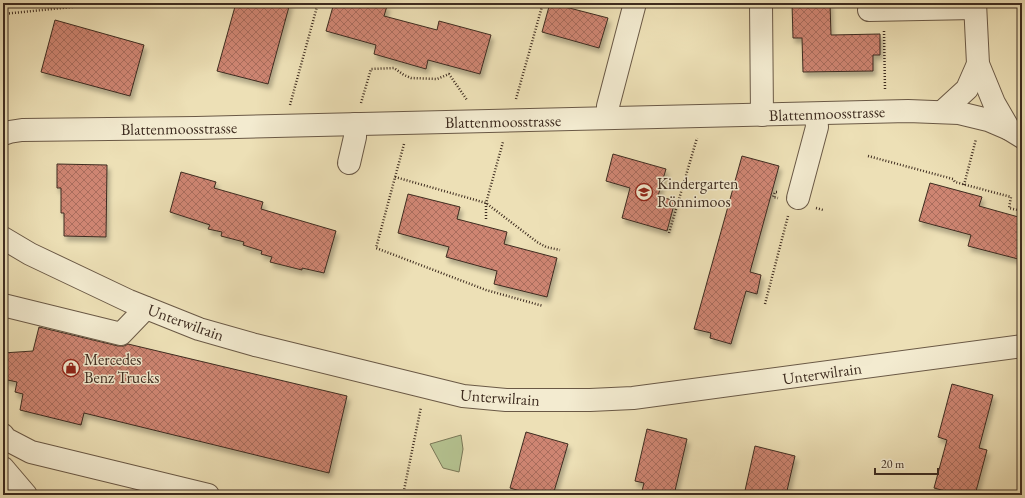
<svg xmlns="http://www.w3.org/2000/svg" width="1025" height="498" viewBox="0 0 1025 498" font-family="'EB Garamond',serif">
<defs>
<pattern id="building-cross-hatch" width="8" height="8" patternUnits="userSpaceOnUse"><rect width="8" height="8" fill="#ce8572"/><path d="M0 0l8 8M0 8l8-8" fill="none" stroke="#a96d5d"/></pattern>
<filter id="shadow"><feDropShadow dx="2.5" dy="4.5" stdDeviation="2" flood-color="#0004"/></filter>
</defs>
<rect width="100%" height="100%" fill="#ede0b6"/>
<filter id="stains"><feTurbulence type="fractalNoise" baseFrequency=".005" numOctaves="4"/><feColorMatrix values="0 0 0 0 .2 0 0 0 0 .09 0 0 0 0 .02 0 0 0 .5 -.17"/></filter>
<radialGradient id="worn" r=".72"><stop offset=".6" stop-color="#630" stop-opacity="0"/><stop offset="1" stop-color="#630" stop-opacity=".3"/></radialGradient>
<path fill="#b5c391" stroke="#7a7858" d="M461,435L463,449L459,472L443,468L430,444Z"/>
<g fill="url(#building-cross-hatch)" stroke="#3e2c20" filter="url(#shadow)">
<path d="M236,3H290L268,84L217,71Z"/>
<path d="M334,3H376L387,6L384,16L437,30L439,21L491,35L480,74L428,60L426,69L374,54L376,45L326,31Z"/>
<path d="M550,3L608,18L599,48L542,32Z"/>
<path d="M792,3H830L831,35L880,34V55H873V71L803,72L802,38H793Z"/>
<path d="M55,20L144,45L130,96L41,72Z"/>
<path d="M613,154L666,169L658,196L675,201L667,231L622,218L630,188L606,181Z"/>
<path d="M742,156L779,166L750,272L761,275L757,294L746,291L731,344L710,338L711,333L694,329Z"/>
<path d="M57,164L107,165L106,237L64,236V213H61V188H57Z"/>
<path d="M181,172L216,182L214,188L263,202L261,209L336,231L324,273L302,268V270L270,262L272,257L261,254L262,251L243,245L244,242L221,236L222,232L208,229L210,225L170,212Z"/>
<path d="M930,183L982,197L979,206L1022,218V260L968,246L971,235L919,221Z"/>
<path d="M408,194L460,207L457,219L507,232L504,244L557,258L547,297L494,284L497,271L446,257L449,247L398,233Z"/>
<path d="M39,327L118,346H124L128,344L347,396L329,473L84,413L81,425L20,410L23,394L15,392L17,382L3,379V353L33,351Z"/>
<path d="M952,384L993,395L979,448L987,450L975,495H960L934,488L947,440L938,437Z"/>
<path d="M647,429L687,439L674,495H641L644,483L635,481Z"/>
<path d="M526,432L568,444L553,495H534L510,488Z"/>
<path d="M755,446L795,456L786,495H744Z"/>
</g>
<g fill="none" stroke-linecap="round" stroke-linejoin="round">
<g stroke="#6a5946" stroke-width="24">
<g id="minor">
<path d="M761,3L762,115"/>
<path d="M975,3L978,64L994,103L1009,129L1022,137"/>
<path d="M869,10L975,8"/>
<path d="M943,111L967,89L978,64"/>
<path d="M608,118V106L635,3"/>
<path d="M3,134L9,132L22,130L196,128L908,111L959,113L988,120L1009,129"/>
<path d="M349,163L355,137V124"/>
<path d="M798,198L817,127L816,114"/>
<path d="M3,238L30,254L129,301L199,329L255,345L463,396L506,400H590L633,398L1022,346"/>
<path d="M3,305L121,334L146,308"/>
<path d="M3,435L6,439L31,452L208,495"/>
<path d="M3,468L26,495"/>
</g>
</g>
<g stroke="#3e2c20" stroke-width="2.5" stroke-dasharray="1 2" stroke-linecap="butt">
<path d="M3,14L92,5L95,3"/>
<path d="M884,31L885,90"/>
<path d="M516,99L543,3"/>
<path d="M361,103L371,69L394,68L404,75L411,78L437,79L449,74L467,100"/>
<path d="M290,105L318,3"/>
<path d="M404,144L376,248L486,290L543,306"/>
<path d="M868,156L953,179L955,182L1011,197L1009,208L1022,211"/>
<path d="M395,177L486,203L537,242L546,247L560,250"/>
<path d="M964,185L976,139"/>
<path d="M777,192H775L773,197L778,198"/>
<path d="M816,208L823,210"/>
<path d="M486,219V203L503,142"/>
<path d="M669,233L697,138"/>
<path d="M765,304L788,216"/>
<path d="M403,495L421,407"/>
</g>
<use href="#minor" stroke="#f3ebd0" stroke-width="22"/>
</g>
<defs>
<g id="school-ring" transform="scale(0.9)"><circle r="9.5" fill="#f3ebd0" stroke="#8f2418" stroke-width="1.5"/><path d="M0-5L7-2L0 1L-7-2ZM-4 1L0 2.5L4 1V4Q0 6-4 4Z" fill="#8f2418"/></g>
<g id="shop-ring" transform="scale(0.9)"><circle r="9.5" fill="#f3ebd0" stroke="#8f2418" stroke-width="1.5"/><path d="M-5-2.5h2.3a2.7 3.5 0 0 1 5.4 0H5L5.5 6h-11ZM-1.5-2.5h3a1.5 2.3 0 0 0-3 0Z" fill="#8f2418"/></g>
</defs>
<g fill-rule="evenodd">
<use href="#school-ring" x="644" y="192"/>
<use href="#shop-ring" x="71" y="368"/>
</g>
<g text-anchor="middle" stroke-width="3" stroke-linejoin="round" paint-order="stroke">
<g font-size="16" fill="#3e2c20" stroke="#f3ebd0">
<text transform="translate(827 113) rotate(-2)" y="6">Blattenmoosstrasse</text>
<text transform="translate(503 121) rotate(-1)" y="6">Blattenmoosstrasse</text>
<text transform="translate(179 128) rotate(-1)" y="6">Blattenmoosstrasse</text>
<text transform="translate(186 322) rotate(20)" y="6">Unterwilrain</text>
<text transform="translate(822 373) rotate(-8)" y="6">Unterwilrain</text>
<text transform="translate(500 397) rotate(4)" y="6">Unterwilrain</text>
</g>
<g font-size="16" fill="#3e2c20" stroke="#f3ebd0" text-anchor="start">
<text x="657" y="189">Kindergarten<tspan x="657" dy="18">Rönnimoos</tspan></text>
<text x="84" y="365">Mercedes<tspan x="84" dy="18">Benz Trucks</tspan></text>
</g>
</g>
<rect width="1025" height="498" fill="none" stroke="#ede0b6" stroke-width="16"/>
<rect x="4" y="4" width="1017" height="490" fill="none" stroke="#3e2c20" stroke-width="2"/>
<rect x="8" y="8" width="1009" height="482" fill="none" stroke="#3e2c20"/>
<path d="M875 468v6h63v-6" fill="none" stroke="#3e2c20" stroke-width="2"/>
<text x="881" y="468" font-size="12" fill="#3e2c20" stroke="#f3ebd0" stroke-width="3" paint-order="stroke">20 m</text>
<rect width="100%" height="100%" filter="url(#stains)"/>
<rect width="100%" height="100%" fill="url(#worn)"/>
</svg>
